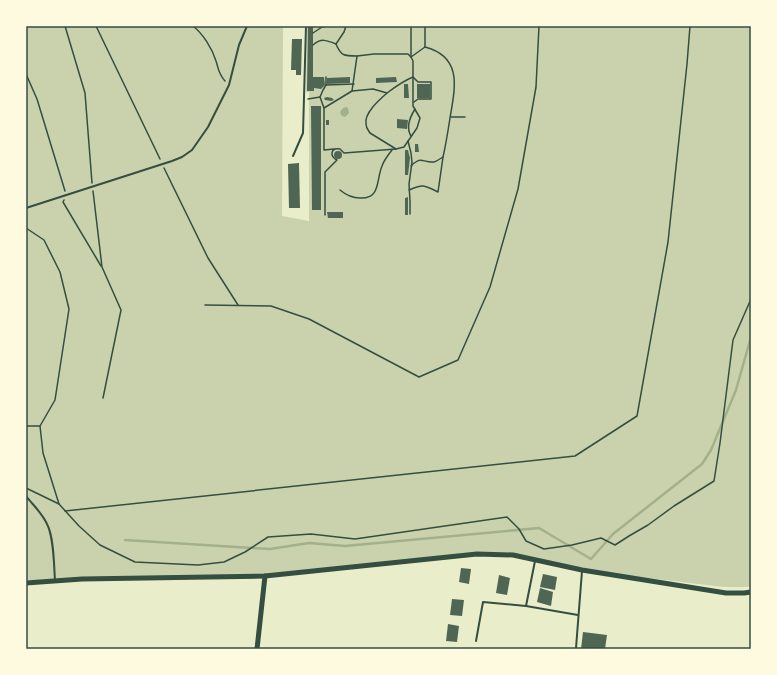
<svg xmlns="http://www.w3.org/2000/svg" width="777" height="675" viewBox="0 0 777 675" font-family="Figtree,sans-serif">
<rect width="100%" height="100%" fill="#e9edc9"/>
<path fill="#cad2ad" d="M26,26H283L282,216L309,221V92H306L307,26H751V586L747,587H723L582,570L513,555L477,554L265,576L55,581L26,580Z"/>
<path fill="#a3b18a" d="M347,107L348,108L349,113L345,117L342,116L340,113C341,109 344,107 347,107Z"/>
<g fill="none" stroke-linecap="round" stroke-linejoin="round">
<path stroke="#a3b18a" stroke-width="2.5" d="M125,540L270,549L309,543L345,546L539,528L591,559L613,534L702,464L711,450L736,390L751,337"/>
</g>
<g fill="#4f6655">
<path d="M308,26H313V77H324L325,85L321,89L314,88V91H307Z"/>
<path d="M292,39H302L301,75H296V70H291Z"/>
<path d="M350,77V83L327,84V78Z"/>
<path d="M396,77L397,82L376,83V78Z"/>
<path d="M404,84H408L409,98H404Z"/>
<rect x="417" y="84" width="13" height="14"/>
<path d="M327,97L332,98L334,100L331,101L325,100L324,98Z"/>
<path d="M311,106H321V210H312Z"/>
<path d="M397,119L408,120L407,129L397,128Z"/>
<rect x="326" y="120" width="3" height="5"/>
<path d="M415,144H418L419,152H415Z"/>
<path d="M405,150H408L410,158L408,175H405Z"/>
<circle cx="338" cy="155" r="4"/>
<path d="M299,163L300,208H289L288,164Z"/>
<path d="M408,197V215H405V198Z"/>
<path d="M327,212H343V218H328Z"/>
<path d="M461,568L471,569L469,584L459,582Z"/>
<path d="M543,574L557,577L555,590L540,587Z"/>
<path d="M499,575L510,578L507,595L496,593Z"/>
<path d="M540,588L553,592L551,606L537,602Z"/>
<path d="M452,599L464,600L462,616L450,615Z"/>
<path d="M448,624L459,626L457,642L446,641Z"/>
<path d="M583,632L607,635L605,649H581Z"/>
</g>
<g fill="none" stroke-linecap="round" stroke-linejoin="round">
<g stroke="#344e41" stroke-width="1.5">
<path d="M65,26L85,93L92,183"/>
<path d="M96,26L160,159"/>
<path d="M193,26C203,34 212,48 216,61C219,70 218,73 225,81"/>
<path d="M346,26L344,32L336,44C341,56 344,56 357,56L352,91L373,89L387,93C395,87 403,81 413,77L418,82H431V99H418L414,102"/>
<path d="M411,26V57"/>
<path d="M313,33L322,27L327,26"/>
<path d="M313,45C321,38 326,40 336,44"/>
<path d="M357,56L374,54H408L411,57L413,61V106L420,118L417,128L404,147L396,149L370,133C368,130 366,128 366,124C364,113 379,100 387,93"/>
<path d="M411,57L425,47V26"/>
<path d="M26,74L37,99L65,191"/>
<path d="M326,77V85L354,84"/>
<path d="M320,97L323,90L326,85"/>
<path d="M308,99L320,97L324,108"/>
<path d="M451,117H465"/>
<path d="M411,136C406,128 410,117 415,109"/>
<path d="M408,141L411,153L412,162L409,184L410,201V214"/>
<path d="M334,149L324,150V108L352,91"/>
<path d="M411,166C422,155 422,163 434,162C437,161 440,159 443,157C446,144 448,131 450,118C455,88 463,57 425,47"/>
<path d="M164,168L208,258L238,305"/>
<path d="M340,190C346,195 352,198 360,198C381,199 376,180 382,166C384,160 388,155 392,150"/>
<path d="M409,190C423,184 424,185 438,192L443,157"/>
<path d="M93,191L102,267L121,310L103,398"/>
<path d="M64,200L63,202L101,266"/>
<path d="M325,215V172L337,160C329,156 331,147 340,149L344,153L396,149"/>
<path d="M26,228L44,240L60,272L69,309L55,400L40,426L43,453L59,504"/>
<path d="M205,305L271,306L309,319L419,377L458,360L490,287L518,189L536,87L539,26"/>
<path d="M26,426H40"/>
<path d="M26,488L59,504L79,526L100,545L135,562L198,565L224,562L245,552L268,537L311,534L355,539L507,517L519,529L526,541L544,549L572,545L601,538L615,545L629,536L648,525L674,506L714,481L720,443L733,340L751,299"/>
<path d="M65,511L575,456L637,416L668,242L687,64L690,26"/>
</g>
<g stroke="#344e41" stroke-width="2">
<path d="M293,156L303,133L306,26"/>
<path d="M26,208L172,161L182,157L192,150L208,127L229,85L239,45L247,26"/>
<path d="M26,496C33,505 42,513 47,524C54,537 54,566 55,581"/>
<path d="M526,606L578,615"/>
<path d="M476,641L483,602L526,606L535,561"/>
<path d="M576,648L582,571"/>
</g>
<g stroke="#344e41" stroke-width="5">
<path d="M26,583L82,579L265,576L477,554L513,555L582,570L726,593H744L751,592"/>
<path d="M257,649L265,576"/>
</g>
</g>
<rect width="777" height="675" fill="none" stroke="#fefae0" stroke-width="54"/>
<rect x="27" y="27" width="723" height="621" fill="none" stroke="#344e41" stroke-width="1.5"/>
</svg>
